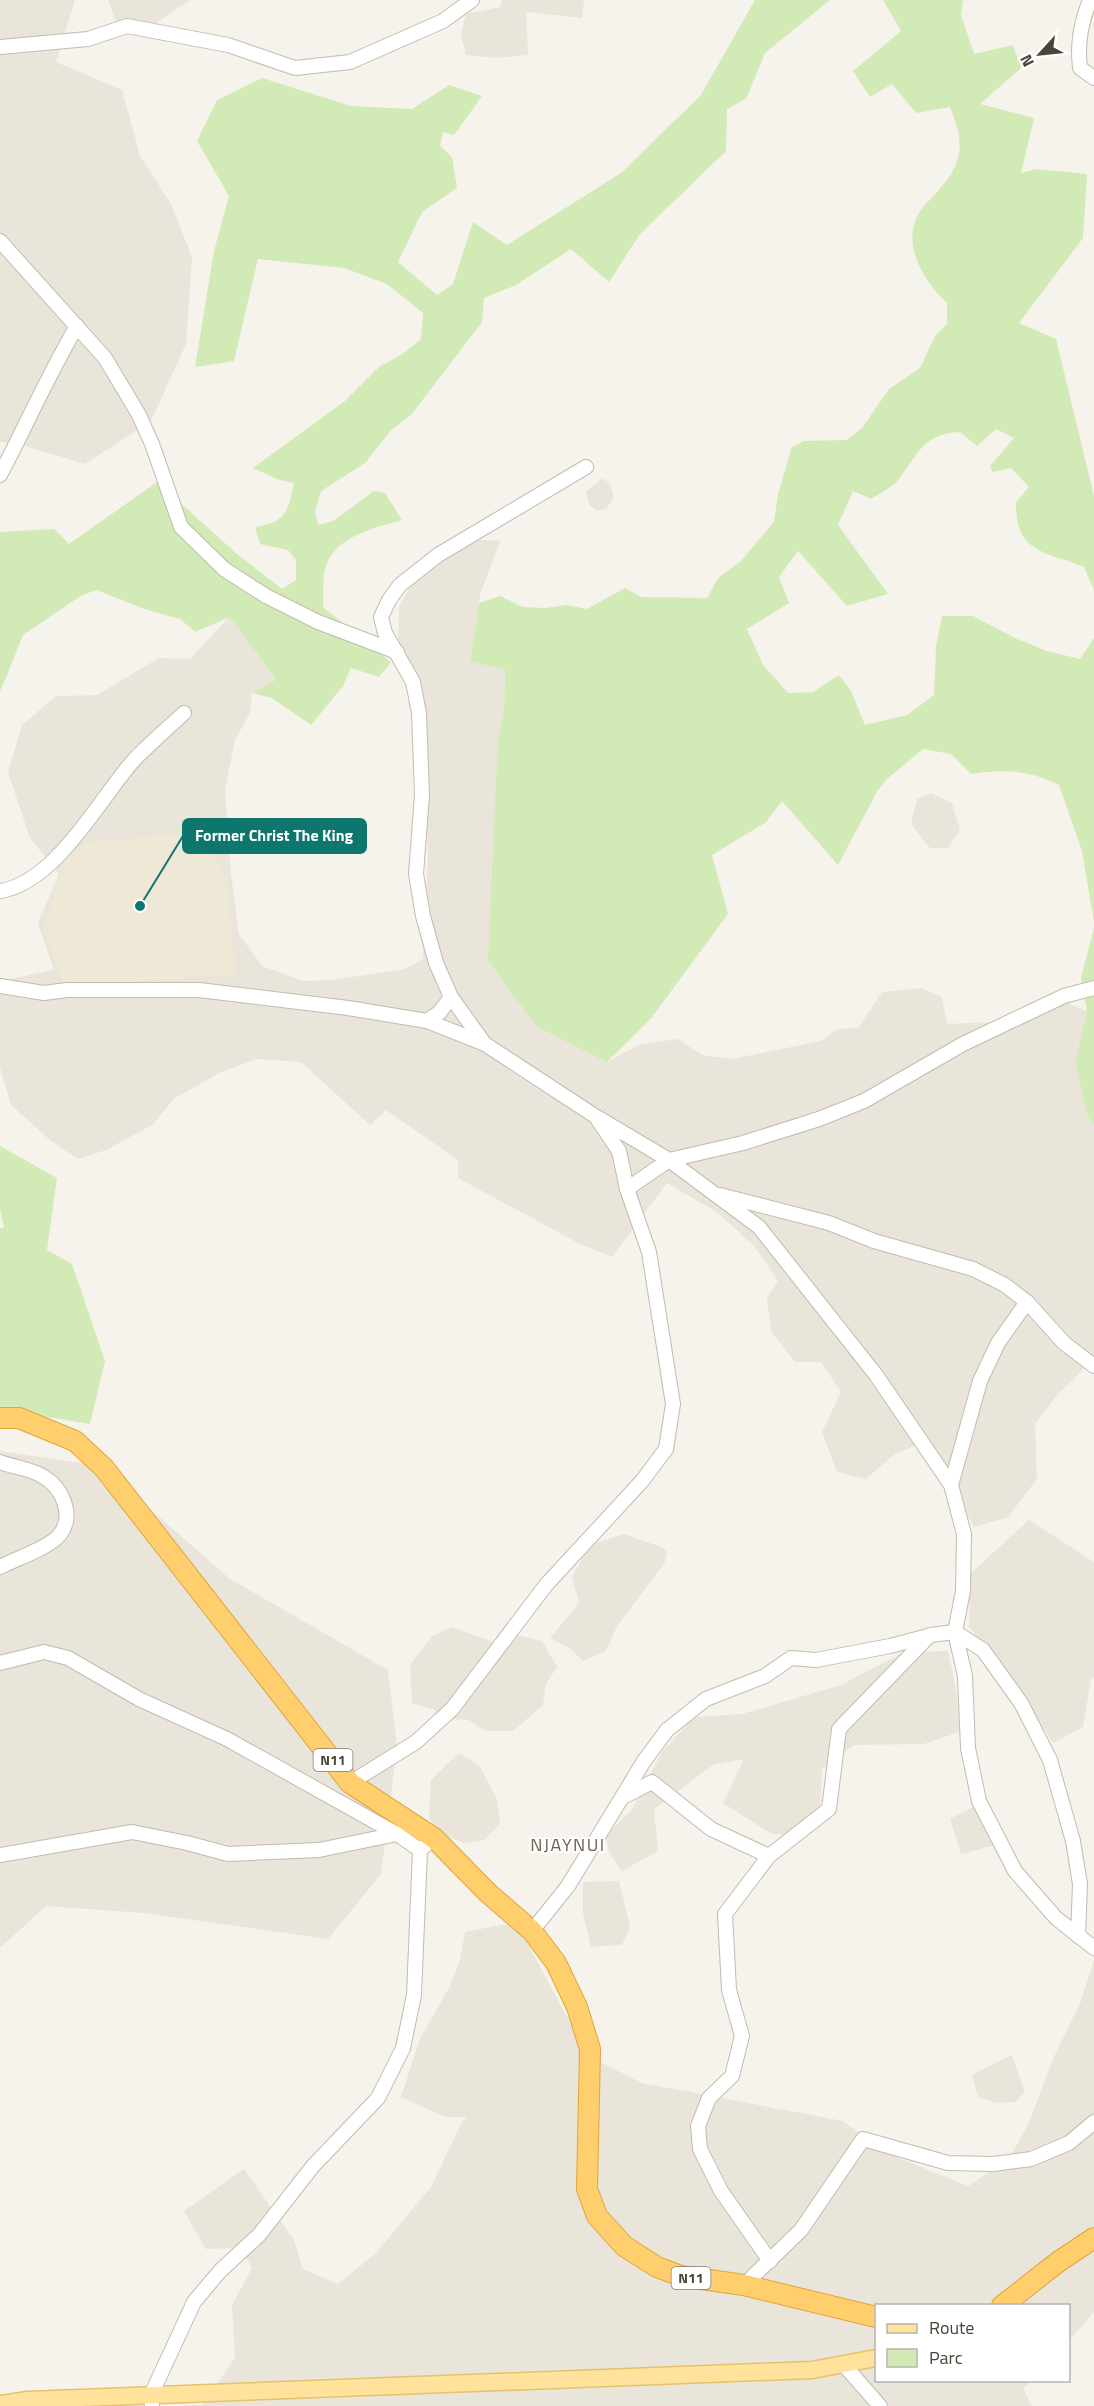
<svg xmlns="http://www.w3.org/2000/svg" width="1094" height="2406" viewBox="0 0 1094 2406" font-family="'Titillium Web',sans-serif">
<rect width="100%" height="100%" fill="#f6f3ec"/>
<g fill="#eae5da">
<path d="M0,0H75L56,62L122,90L140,156L171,204L192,257L186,344L151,421L85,464L15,443L0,442Z"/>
<path d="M108,0H190L146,30L117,24Z"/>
<path d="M502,0H584L582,18L526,12L528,55L496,58L466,55L461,34L466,14L500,7Z"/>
<path d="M603,478L610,484L614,497L607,508L597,511L589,505L586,491Z"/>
<path d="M470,539L500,541L480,595L470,661L505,669L504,711L498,740L497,789L607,1062L641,1044L678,1039L702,1055L732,1059L821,1041L838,1029L858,1028L882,992L922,988L942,997L947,1024L992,1022L1029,1003L1055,998L1087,1011L1075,1062L1087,1115L1094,1125V1359L1058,1394L1035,1424L1037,1479L1008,1517L974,1527L937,1455L923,1443L896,1453L866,1479L837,1472L822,1432L841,1392L821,1362H795L771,1331L767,1298L778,1281L754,1246L718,1213L667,1183L612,1257L580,1244L458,1178V1160L386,1110L370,1125L301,1062L257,1059L219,1073L175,1098L152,1125L106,1150L78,1159L51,1141L11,1105L0,1068V981L54,970L38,923L59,874L30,838L8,772L22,725L56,696L97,695L159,658L190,659L230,616L276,681L252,693L250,713L235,740L225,790L231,874L239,934L262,966L303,981L332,980L404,969L423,959L428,855L425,795L412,686L398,645L399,607L419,570Z"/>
<path d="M931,793L952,803L960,830L948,848H930L911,824L917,799Z"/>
<path d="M0,1451L101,1466L230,1579L388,1670L397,1747L381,1874L328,1939L144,1913L46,1906L0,1948Z"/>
<path d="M1029,1520L1094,1562V1677L1091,1679L1083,1727L1053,1743L1015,1683L969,1627L970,1574Z"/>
<path d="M624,1534L661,1547L667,1552L665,1562L617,1626L606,1651L583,1661L570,1648L550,1638L579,1603L572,1577L590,1545Z"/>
<path d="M452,1627L496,1643L517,1635L542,1641L557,1667L546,1684L543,1705L513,1731H485L469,1720L444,1719L433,1709L412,1703L410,1665L432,1636Z"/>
<path d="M948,1651L957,1695L959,1732L924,1744L854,1745L822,1769L820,1815L797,1835L772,1834L723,1803L744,1759L713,1765L654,1809L658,1851L622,1871L609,1853L606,1835L631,1811L662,1752L694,1717L742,1714L841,1685L904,1652Z"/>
<path d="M459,1753L479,1765L497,1799L500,1824L484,1840L464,1843L445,1836L429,1818L431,1780Z"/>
<path d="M976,1805L996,1845L961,1854L950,1819Z"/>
<path d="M619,1881L630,1927L622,1945L591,1947L583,1914V1882Z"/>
<path d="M516,1922L588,2056L642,2083L843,2121L884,2152L968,2186L1008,2160L1028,2125L1053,2059L1081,2001L1094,1960V2312L1069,2341L1068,2306H876V2380L1031,2381L1023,2389L1032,2406H186L202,2405L235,2358L232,2305L252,2268L241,2248L206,2249L184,2211L244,2169L294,2240L303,2269L338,2284L375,2254L431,2187L462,2122L467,2117H445L401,2097L420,2039L450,1986L460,1960L465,1932Z"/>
<path d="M1012,2055L1025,2092L1015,2102L996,2103L978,2097L972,2075Z"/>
</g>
<path fill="#efe8d6" d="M201,832L227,882L236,974L66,987L43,931L65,860L85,843Z"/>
<g fill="#d2eab5">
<path d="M755,0H830L765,53L746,99L727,109L726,151L640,234L609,282L571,249L516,285L484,298L482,322L411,415L391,430L365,463L321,491L315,512L318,525L333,521L374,491L385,493L402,520C374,528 333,537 325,569C322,580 324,595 323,607L391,662L379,677L351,668L343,686L311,725L272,698L252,693L276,680L230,617L195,632L180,619L144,609L97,590L82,595L23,635L0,692V532L54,529L69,544L157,482L237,554L282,589L296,580V560L288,550L260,544L255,527C286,522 288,512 294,483L277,479L253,468L345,401L380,366L401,355L421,339L423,313L387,284L344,268L258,259L234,361L195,367L214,251L229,196L197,141L217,100L262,78L351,106L412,109L449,85L482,96L454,135L443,132L440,146L452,157L457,188L422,212L398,262L437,295L453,284L473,222L507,245L621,173L701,95Z"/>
<path d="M883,0H963L961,15L974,54L1013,45L1021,68L980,104L1034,118L1021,173L1036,169L1087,174L1083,238L1019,323L1056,339L1094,496V590L1084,567C1046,551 1015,554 1016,502L1029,487L1011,468L993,472L990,466L1014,438L996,429L977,446L960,432C923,434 919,453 899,479C893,487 880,493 871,499L853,491L838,525L888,594L847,606L798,551L779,577L789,603L747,629L763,665L788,693L813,692L839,675L851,691L865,725L907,715L934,695L936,646L942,616H973L1015,638L1047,651L1080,659L1094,638V922L1082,851L1059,785C1030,770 1003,769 971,774L951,754L923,749L886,780L878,790L838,865L782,801L765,823L712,855L728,914L652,1017L607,1062L536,1026L488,960L498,740L504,711L505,670L470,661L479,603L500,596L523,607L545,608L567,605L587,609L625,588L641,597L707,598L718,578L740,562L774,522L778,494L792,447L804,441L847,440L862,428L889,389L920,368L935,336L947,324V303C922,280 897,238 924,206C937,192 954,176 958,157C963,140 956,122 950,107L916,113L892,84L870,97L853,71L901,31Z"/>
<path d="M1094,928V1125L1087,1115L1075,1062L1087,1011L1081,978Z"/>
<path d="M0,1146L57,1178L47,1250L72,1264L105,1361L90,1424L0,1409V1228H4L0,1209Z"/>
</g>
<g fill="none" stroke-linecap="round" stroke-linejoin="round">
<g stroke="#c2bbae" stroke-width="16">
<g id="minor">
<path d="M1090,0C1081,23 1077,43 1080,68L1094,78"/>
<path d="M0,47L88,39L127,26L228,45L295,68L350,62L443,21L472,0"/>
<path d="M0,241L105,358L139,415L152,444L181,527L224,569L266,596L318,622L397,652"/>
<path d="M0,475C26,426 48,375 77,326"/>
<path d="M0,891C55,883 99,800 133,761C149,744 167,729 184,713"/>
<path d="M0,986L44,993L67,990H199L348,1008L427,1021L485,1044L595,1116L669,1160L759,1227L876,1375L951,1485L964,1534L963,1591L955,1632L965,1676L968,1748L979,1801L1015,1871L1056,1918L1094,1948"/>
<path d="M427,1021L440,1012L451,997"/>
<path d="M484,1043L451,997L436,963L423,916L416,874L422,795L419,713L413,682L385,633L381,617L389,600L400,585L438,555L586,467"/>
<path d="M627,1189L669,1160L743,1143L819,1119L864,1101L963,1044L1064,996L1094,988"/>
<path d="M720,1195L829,1223L874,1241L973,1269L1005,1285L1027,1302L1064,1343L1094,1366"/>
<path d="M0,1462C13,1467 33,1469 44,1477C62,1488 74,1514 61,1533C52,1547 15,1559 0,1567"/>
<path d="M951,1485L980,1381L998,1343L1027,1302"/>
<path d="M0,1663L44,1652L68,1658L139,1699L227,1739L397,1834L420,1850"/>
<path d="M350,1783L416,1742L452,1709L546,1585L642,1481L666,1449L673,1404L649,1252L627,1189L619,1151L598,1120"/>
<path d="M623,1797L652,1782L711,1829L769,1856"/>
<path d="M0,1855L132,1832L187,1843L228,1854L319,1850L397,1834"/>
<path d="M532,1931L568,1886L644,1761L667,1730L706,1699L765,1676L791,1658L816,1660L890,1646L928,1636"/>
<path d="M770,2261L721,2191L700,2149L698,2126L709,2098L732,2076L742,2036L729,1990L725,1914L769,1856L829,1809L839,1729L930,1635L955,1632L983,1650L1021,1703L1050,1760L1073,1841L1080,1884L1078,1936"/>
<path d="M744,2285L801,2230L863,2139L948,2163L993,2164L1031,2159L1069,2143L1094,2122"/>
<path d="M844,2365L880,2406"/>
<path d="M152,2406L151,2395L194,2302L220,2271L259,2235L313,2166L378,2098L403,2048L414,1995L420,1850L434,1838"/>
</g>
</g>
<g stroke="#e6c16a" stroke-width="19">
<path id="major" d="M0,2404L28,2400L812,2370L876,2358"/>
</g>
<g stroke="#e0a43c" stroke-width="22">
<g id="highway">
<path d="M0,1418H19L75,1441L104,1468L350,1783L434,1838L488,1893L532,1931L556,1963L577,2007L590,2049L587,2189L597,2216L624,2246L657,2267L681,2276L744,2285L876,2317"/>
<path d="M1002,2306L1058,2262L1094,2238"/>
</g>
</g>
<use href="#minor" stroke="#fff" stroke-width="14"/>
<use href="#major" stroke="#ffe39c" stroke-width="16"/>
<use href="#highway" stroke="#ffcf6e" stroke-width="20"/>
</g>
<g text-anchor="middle" stroke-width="4.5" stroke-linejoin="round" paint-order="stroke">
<g fill="#fff" stroke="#817c74" stroke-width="1.5">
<rect x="313.5" y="1749" width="39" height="22" rx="4.5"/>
<rect x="671.5" y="2267" width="39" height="22" rx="4.5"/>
</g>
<g font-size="14" font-weight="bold" fill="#4b4439">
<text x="333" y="1765">N11</text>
<text x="691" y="2283">N11</text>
</g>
<g font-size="18" letter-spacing="1.5" fill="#6e6250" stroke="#fff">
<text x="568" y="1851">NJAYNUI</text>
</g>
</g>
<path fill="none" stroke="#0f766e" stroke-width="2" d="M140 906L183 836"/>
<circle fill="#0f766e" stroke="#fff" stroke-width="2" cx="140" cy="906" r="6"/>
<rect fill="#0f766e" stroke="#0f766e" stroke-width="2" x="183" y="819" width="183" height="34" rx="6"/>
<g font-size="16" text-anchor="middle" font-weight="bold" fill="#fff">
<text x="274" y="841">Former Christ The King</text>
</g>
<rect x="875" y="2304" width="195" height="78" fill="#ffffff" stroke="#b7b4b0" stroke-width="1.5"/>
<rect x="887" y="2324" width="30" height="9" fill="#ffe39c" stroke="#b7b4b0" stroke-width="1.5"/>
<text x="929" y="2334" font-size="18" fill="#4b4439">Route</text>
<rect x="887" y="2349" width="30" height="18" fill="#d2eab5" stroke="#b7b4b0" stroke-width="1.5"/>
<text x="929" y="2364" font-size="18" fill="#4b4439">Parc</text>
<g transform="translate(1040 54) rotate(243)" stroke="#ffffff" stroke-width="4.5" paint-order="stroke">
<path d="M0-4.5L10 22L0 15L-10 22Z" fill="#4b4439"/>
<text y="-9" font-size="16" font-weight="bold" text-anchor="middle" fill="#4b4439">N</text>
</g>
</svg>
